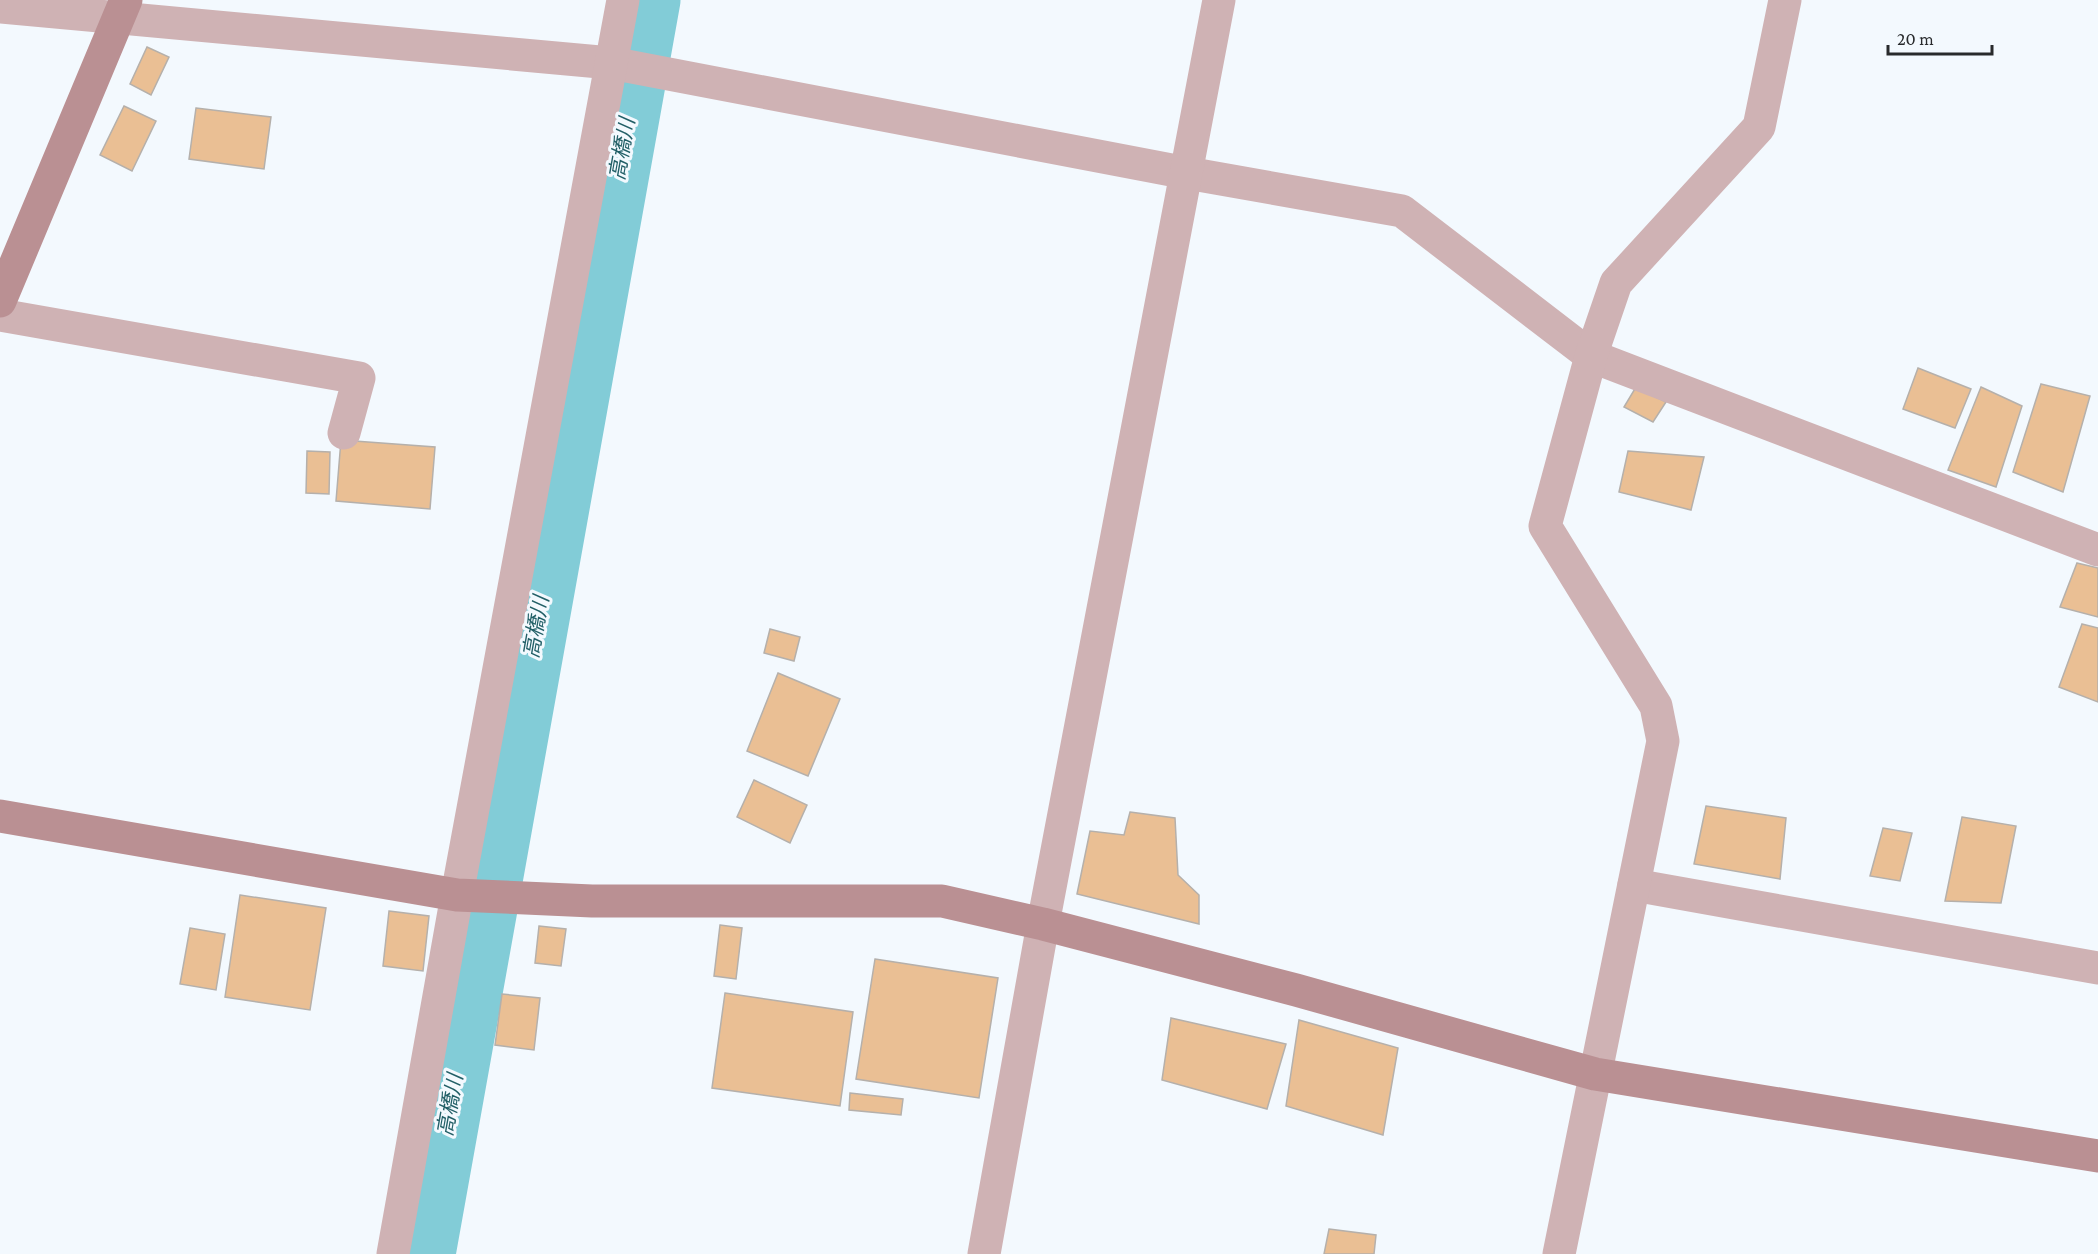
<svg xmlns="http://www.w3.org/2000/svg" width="2098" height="1254" viewBox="0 0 2098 1254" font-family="'Crimson Pro','Noto Sans JP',serif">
<rect width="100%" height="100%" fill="#f3f9fe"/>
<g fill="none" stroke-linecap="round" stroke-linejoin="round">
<path stroke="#82ccd7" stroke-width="63" d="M424,1254L649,0"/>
</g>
<g fill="#eabf94" stroke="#b5b0ab" stroke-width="1.5">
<path d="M147,47L169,57L151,95L130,84Z"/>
<path d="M124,106L156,121L132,171L100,155Z"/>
<path d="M196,108L271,117L264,169L189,159Z"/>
<path d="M1918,368L1971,389L1955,428L1903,409Z"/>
<path d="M2041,384L2090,396L2063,492L2013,472Z"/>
<path d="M1636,387L1666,402L1653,422L1624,407Z"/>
<path d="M1981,387L2022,406L1996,487L1948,470Z"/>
<path d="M341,440L435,447L430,509L336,501Z"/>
<path d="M307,451L330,452L329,494L306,493Z"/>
<path d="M1628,451L1704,457L1691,510L1619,492Z"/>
<path d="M2077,563L2098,568V617L2060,607Z"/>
<path d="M2082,624L2098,628V702L2059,687Z"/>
<path d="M770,629L800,637L794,661L764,653Z"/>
<path d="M778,673L840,699L808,776L747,751Z"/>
<path d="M754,780L807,805L790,843L737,817Z"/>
<path d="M1706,806L1786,818L1780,879L1694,864Z"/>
<path d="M1130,812L1175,818L1178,875L1199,895V924L1077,894L1090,831L1124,835Z"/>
<path d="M1962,817L2016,826L2001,903L1945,901Z"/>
<path d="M1883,828L1912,833L1900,881L1870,876Z"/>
<path d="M240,895L326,908L310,1010L225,997Z"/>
<path d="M389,911L429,916L423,971L383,966Z"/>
<path d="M720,925L742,928L736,979L714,976Z"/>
<path d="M539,926L566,929L561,966L535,963Z"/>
<path d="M190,928L225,934L216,990L180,984Z"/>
<path d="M875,959L998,978L979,1098L856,1079Z"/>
<path d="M725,993L853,1012L840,1106L712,1088Z"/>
<path d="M502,994L540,998L534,1050L495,1045Z"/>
<path d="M1171,1018L1286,1044L1267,1109L1162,1080Z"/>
<path d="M1299,1020L1398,1048L1383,1135L1286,1106Z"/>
<path d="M850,1093L903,1099L901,1115L849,1110Z"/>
<path d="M1329,1229L1376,1235L1374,1254H1324Z"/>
</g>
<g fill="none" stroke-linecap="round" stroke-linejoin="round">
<g stroke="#cfb2b4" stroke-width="33">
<path d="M0,7L611,63L1187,173L1402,211L1591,356L2098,550"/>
<path d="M0,315L359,378L344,433"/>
<path d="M1634,885L2098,968"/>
<path d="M393,1254L457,895L623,0"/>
<path d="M984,1254L1043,924L1219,0"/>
<path d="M1559,1254L1663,741L1656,706L1545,526L1591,356L1616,283L1759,127L1785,0"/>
</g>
<g stroke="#ba9093" stroke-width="33">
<path d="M0,301L126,0"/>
<path d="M0,816L457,895L592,901H942L1043,924L1296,990L1595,1074L2098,1156"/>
</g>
</g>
<g text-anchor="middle" stroke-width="6" stroke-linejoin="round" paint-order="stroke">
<g font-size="21" font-style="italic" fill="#225f67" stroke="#f3f9fe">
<text transform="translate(622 149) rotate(-80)" y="7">高橋川</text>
<text transform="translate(536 627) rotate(-80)" y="7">高橋川</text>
<text transform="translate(450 1105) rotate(-80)" y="7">高橋川</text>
</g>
</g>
<path d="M1888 45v9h104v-9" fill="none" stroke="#282a2c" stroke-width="3"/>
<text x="1897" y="45" font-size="18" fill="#282a2c" stroke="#f3f9fe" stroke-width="4.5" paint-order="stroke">20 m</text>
</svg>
